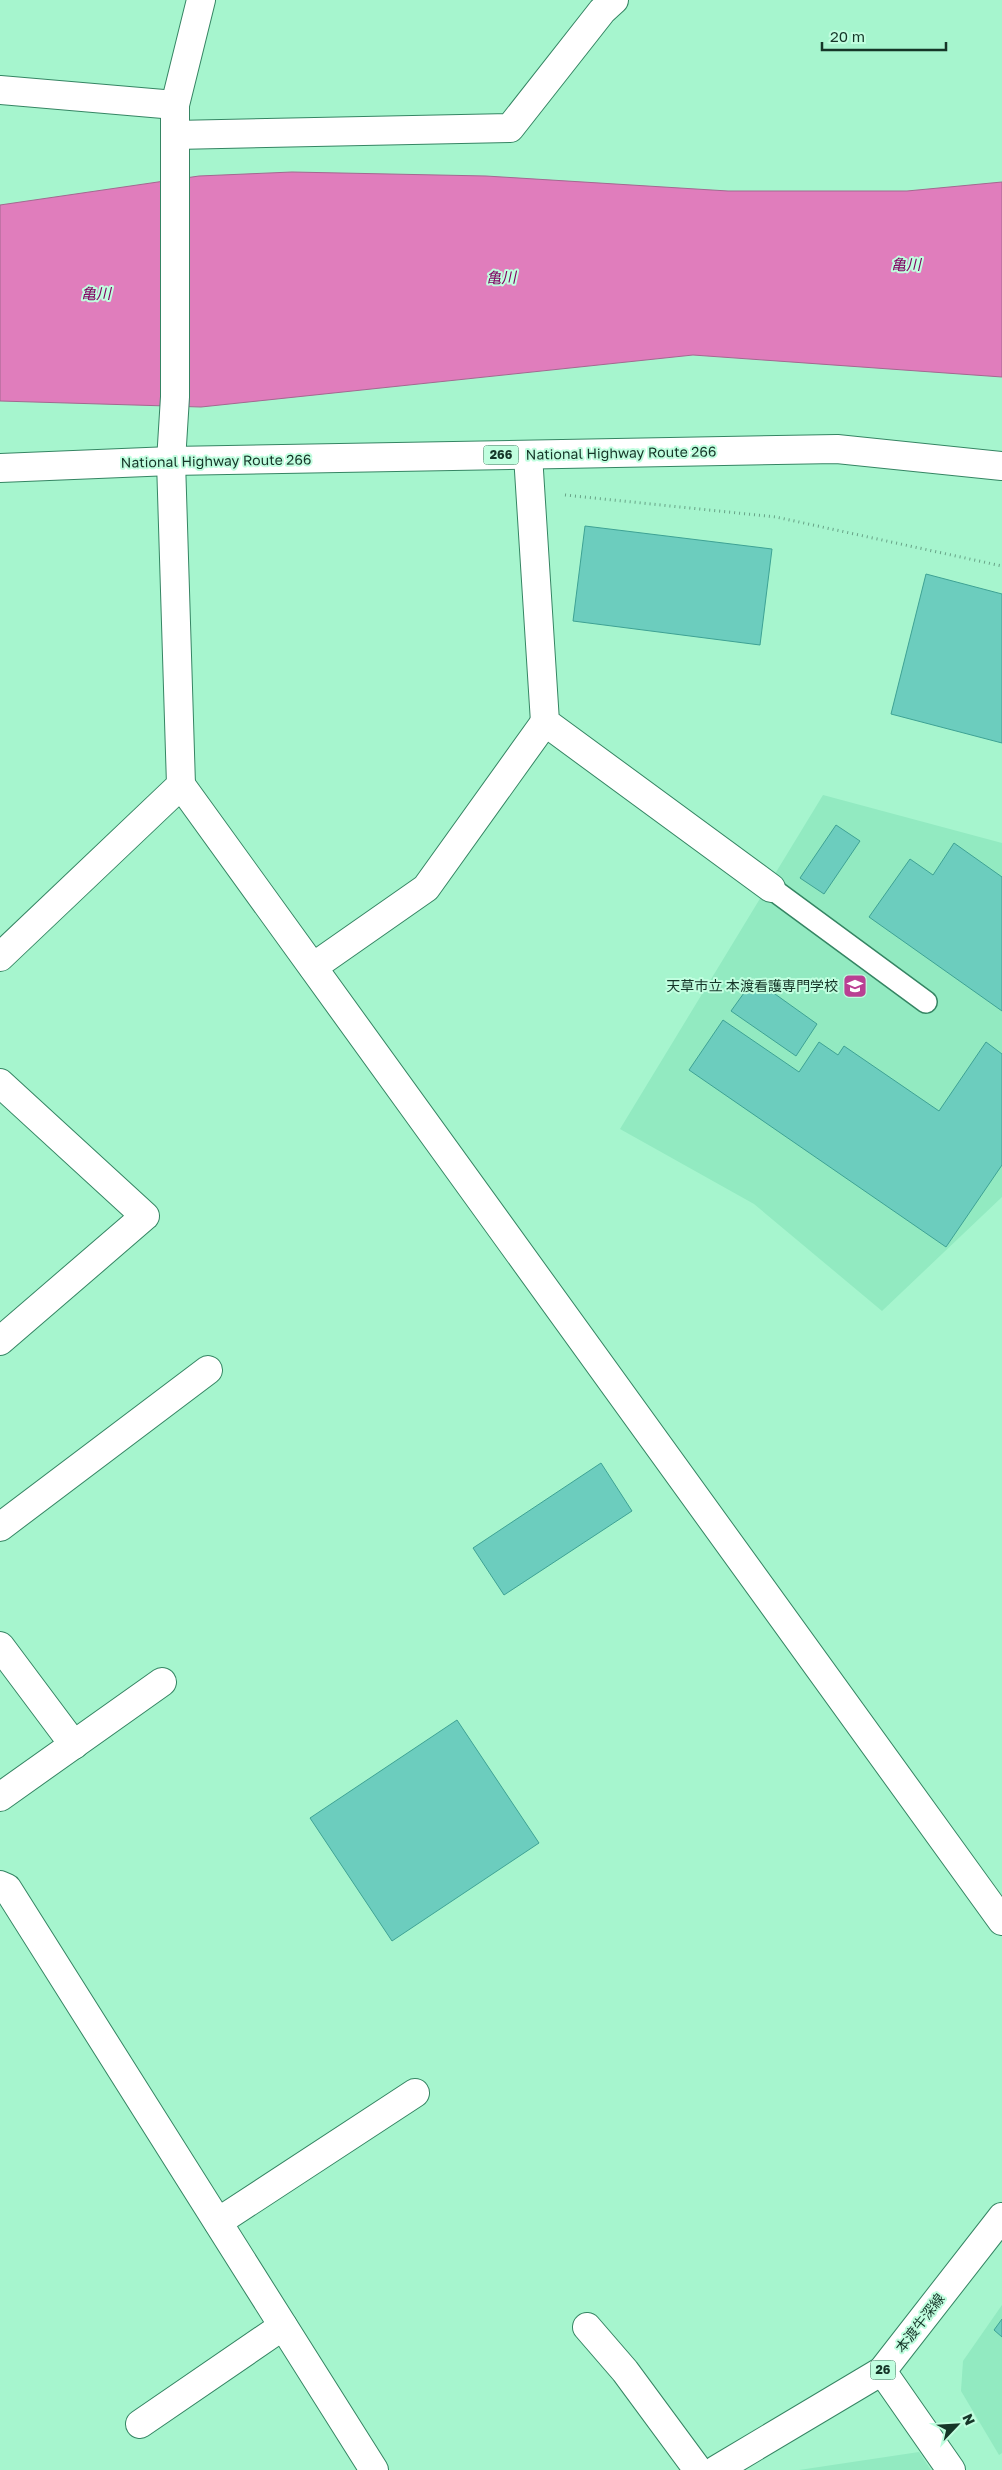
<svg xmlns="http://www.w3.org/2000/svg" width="1002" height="2470" viewBox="0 0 1002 2470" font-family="'Golos Text','Noto Sans JP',sans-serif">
<rect width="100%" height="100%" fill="#a6f5ce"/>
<g fill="#92eac1">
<path d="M823,795L1002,843V1197L882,1311L754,1204L620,1129Z"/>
<path d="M1002,2305V2453L999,2455L961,2391L963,2361Z"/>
<path d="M919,2452L931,2470H799Z"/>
</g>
<path fill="#e07dbc" stroke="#a36890" d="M292,172L486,176L728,191H907L1002,182V377L693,355L201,407L0,401V205L199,176Z"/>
<g fill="#6ccdbe" stroke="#3ea294">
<path d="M585,526L772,549L760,645L573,621Z"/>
<path d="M926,574L1002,594V743L891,714Z"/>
<path d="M836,825L860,841L824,894L800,878Z"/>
<path d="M954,843L1002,877V1011L869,917L910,859L933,875Z"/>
<path d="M754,979L817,1024L796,1056L731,1011Z"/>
<path d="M723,1020L799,1072L819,1042L838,1055L844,1046L939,1111L986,1042L1002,1054V1165L946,1247L689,1070Z"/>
<path d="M601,1463L632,1511L504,1595L473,1548Z"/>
<path d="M457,1720L539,1843L392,1941L310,1818Z"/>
<path d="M1002,2319V2337L994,2330Z"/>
</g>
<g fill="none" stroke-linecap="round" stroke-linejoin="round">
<g stroke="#358563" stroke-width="24">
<path id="service" d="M771,888L926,1002"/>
</g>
<g stroke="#358563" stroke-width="30">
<g id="minor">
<path d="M0,90L175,105"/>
<path d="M175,135L510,128L602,11L614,0"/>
<path d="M528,455L545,722L771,888"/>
<path d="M181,785L1002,1921"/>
<path d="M0,957L181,785L171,461L175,397V105L201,0"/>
<path d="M313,967L426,888L545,722"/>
<path d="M0,1083L145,1216L0,1341"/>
<path d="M0,1527L208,1370"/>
<path d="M0,1646L74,1745"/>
<path d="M0,1797L162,1682"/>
<path d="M0,1885L7,1888L374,2470"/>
<path d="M218,2222L415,2093"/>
<path d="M587,2327L625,2371L698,2470"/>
<path d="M140,2424L283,2326"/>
</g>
</g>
<g stroke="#358563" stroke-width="30">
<path id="tertiary" d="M882,2371L951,2470"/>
</g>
<g stroke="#358563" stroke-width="30">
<path id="primary" d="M716,2470L882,2371L1002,2217"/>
</g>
<g stroke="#358563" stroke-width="30">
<path id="trunk" d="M0,468L171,461L837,449L1002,466"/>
</g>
<path stroke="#67a286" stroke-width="3" stroke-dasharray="1 4" stroke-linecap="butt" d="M565,495L776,517L1002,566"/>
<use href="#service" stroke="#fff" stroke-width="21"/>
<use href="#minor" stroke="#fff" stroke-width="28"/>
<use href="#tertiary" stroke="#fff" stroke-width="28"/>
<use href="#primary" stroke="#fff" stroke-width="28"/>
<use href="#trunk" stroke="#fff" stroke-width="28"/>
</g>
<defs>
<g id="university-square" transform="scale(1.25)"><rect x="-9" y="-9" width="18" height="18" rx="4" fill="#ba4093" stroke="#c0fedf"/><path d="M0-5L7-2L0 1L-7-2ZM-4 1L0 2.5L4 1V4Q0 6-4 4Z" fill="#fff"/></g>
</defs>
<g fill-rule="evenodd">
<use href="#university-square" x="855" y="986"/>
</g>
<g text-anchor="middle" stroke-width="4" stroke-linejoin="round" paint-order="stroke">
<g fill="#c0fedf" stroke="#48725f" stroke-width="1">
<rect x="483.5" y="445.5" width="35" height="19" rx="4"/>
<rect x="870.5" y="2360.5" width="25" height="19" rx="4"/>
</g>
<g font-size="12" font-weight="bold" fill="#153628">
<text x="501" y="459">266</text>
<text x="883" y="2374">26</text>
</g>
<g font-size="14" fill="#153628" stroke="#c0fedf">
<text transform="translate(621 453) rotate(-1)" y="5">National Highway Route 266</text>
<text transform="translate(216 461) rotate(-1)" y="5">National Highway Route 266</text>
<text transform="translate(920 2323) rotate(-52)" y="5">本渡牛深線</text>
</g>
<g font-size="14" fill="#153628" stroke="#c0fedf" text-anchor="end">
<text x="838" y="991">天草市立 本渡看護専門学校</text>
</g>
<g font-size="15" font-style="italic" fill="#800061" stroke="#c0fedf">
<text transform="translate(906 265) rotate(-1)" y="5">亀川</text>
<text transform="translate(501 278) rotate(-2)" y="5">亀川</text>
<text transform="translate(96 294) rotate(-1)" y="5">亀川</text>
</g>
</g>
<g transform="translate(957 2425) rotate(65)" stroke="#c0fedf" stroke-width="4" paint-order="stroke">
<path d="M0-4L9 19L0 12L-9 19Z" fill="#153628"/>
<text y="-8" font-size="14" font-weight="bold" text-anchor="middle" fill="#153628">N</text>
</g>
<path d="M822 42v8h124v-8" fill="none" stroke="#153628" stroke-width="2.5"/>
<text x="830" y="42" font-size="15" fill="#153628" stroke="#c0fedf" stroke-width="4" paint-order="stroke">20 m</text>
</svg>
